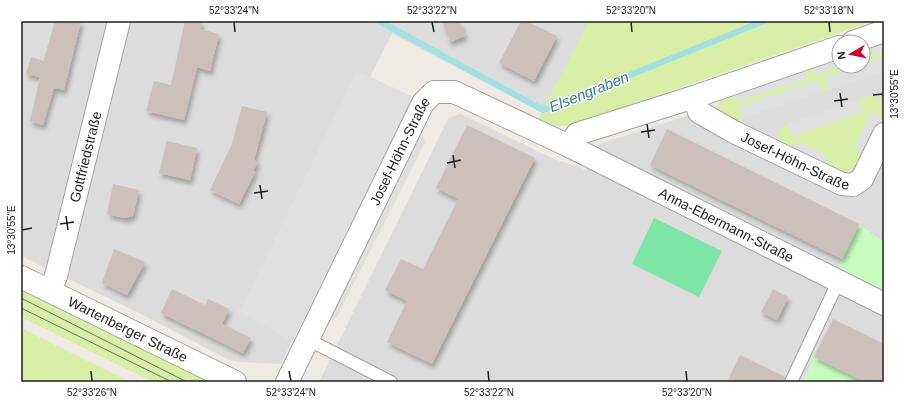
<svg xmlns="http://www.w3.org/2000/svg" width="905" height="403" viewBox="0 0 905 403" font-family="Arial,sans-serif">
<defs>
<filter id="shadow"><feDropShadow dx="2.5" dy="4.5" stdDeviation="2" flood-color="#0004"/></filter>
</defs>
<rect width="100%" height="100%" fill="#f0eae4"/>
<g fill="#dddcdc">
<path d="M21,21H592L547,108L540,111L392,34L370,77L413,97L281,364L240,362L227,359L137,312L21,256Z"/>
<path d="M884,53V382H319L449,117L461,114L554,159L587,170L599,144L844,66H863V60Z"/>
</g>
<g fill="#d8eea7">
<path d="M589,21H874L568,126H553L538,120Z"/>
<path d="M884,52V57L863,64V59Z"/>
<path d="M811,65L815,76L844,66H858L824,78L828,91L822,92L817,80L738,107L743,120C733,125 727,119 719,112L718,103L722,97L732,91L737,102L808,79L804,67Z"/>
<path d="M867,96C884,96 884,103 884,118L871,113L855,148L866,154C857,167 850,174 833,172L794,140L789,152C779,143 772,133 787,124L792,136L863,112L859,100Z"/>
<path d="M21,290L210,382H153L21,317Z"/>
<path d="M21,328L130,382H21Z"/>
</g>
<g fill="#c7fdbf">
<path d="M859,224L875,236L884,241V297L835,273Z"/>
<path d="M814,357L865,382H803Z"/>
</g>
<path fill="#7de5a7" d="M654,218L722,251L699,297L632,264Z"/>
<g fill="#dfdfdf">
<path d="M884,38V52L863,59V46Z"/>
<path d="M839,55V66H844L815,76L811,65Z"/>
<path d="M884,57V71L828,91L824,78L858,66H863V64Z"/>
<path d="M804,67L808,79L736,102L732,91Z"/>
<path d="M357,71L413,97L291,341L240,311Z"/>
<path d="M817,80L822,92L742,118L738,107Z"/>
<path d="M859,100L863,112L792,137L787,124Z"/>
<path d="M871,112L884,118V119L866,154L855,148Z"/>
<path d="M421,130L425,142L337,317L330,321L321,332Z"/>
<path d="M794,140L829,157L823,169L790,152Z"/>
</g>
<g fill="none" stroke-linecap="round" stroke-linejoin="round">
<path stroke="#a2e0e1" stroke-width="6" d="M379,21L543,110L764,21"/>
</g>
<g fill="#cdbfba" filter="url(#shadow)">
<path d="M55,21H81L64,90L54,88L43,125L30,121L40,77L26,74L31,57L44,61V59Z"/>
<path d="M185,21H202L200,29L219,34L210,71L197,67L184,120L146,111L154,81L171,85Z"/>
<path d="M442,21H459L465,36L450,42Z"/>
<path d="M521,21H526L557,36L534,81L499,63Z"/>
<path d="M242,106L267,112L254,160L258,162L253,171L255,172L239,204L210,190L232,144Z"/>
<path d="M467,125L535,158L432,364L387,342L407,301L385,290L401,259L423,269L458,199L436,188Z"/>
<path d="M667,129L859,224L842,259L650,165Z"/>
<path d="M167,141L197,148L190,180L159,173Z"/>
<path d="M113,184L139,190L133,216L125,218L107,214Z"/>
<path d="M114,249L145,262L127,295L102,283Z"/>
<path d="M172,289L205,305L208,299L229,309L222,324L251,338L243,353L161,313Z"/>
<path d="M773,289L788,297L777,320L761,312Z"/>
<path d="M833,319L884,344V382H865L814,357Z"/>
<path d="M740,355L785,377L784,382H727Z"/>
</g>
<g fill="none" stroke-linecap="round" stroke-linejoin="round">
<g stroke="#a3a3a3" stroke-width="14">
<g id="service">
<path d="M307,339L391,382"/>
<path d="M791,382L839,280"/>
</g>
</g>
<g stroke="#a3a3a3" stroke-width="24">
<g id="minor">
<path d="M853,42L884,31"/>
<path id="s1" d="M694,97L699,112L734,132L842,184L853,185L862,179L884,134"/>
<path id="s2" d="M569,146L884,304"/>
<path id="s3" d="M50,291L56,276L119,21"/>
<path id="s4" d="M287,382L423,103L434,92H454L569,146L577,134L694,97L839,47"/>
</g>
</g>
<g stroke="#a3a3a3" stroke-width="24">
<g id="tertiary">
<path id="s5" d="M21,277L235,382"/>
</g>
</g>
<use href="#service" stroke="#fff" stroke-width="12"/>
<use href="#minor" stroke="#fff" stroke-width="22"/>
<use href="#tertiary" stroke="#fff" stroke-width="22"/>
<g stroke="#6d6d6d" stroke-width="1">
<path d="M21,298L187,382"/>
<path d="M21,308L172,382"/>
</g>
</g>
<path fill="none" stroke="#1f1f1f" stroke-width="1.5" d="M234,22L235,32M432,22L434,32M631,22L632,32M829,22L830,32M840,93L842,107M873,95L883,94M834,101L848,99M647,124L649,138M641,132L655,130M453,155L455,168M447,163L461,160M260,185L262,199M254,193L268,191M66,216L68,230M60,224L74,222M22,230L32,228M91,371L92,381M289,371L291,381M488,371L489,381M686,371L687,381"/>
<g text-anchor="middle" stroke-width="3" stroke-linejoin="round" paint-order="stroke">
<g font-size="14" fill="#1f1f1f" stroke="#fff">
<text dy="5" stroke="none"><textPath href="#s4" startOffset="257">Josef-Höhn-Straße</textPath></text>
<text dy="5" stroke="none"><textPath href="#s3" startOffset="139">Gottfriedstraße</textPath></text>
<text dy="5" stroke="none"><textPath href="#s1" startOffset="124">Josef-Höhn-Straße</textPath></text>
<text dy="5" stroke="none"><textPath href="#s2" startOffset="176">Anna-Ebermann-Straße</textPath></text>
<text dy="5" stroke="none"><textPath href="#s5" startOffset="119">Wartenberger Straße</textPath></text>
</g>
<g font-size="15" font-style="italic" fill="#3a7a95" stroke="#fff">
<text transform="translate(589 92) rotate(-22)" y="5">Elsengraben</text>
</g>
</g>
<rect width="905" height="403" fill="none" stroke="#ffffff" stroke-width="44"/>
<g transform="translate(851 54) rotate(261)"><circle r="19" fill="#ffffff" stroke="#a5a5a5"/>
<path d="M0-3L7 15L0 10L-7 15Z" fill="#ce002b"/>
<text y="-6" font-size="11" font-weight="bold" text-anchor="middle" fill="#1f1f1f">N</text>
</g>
<rect x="22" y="22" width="861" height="359" fill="none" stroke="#1f1f1f" stroke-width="1.5"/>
<g font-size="10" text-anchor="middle" fill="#1f1f1f">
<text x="234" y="14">52°33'24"N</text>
<text x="432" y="14">52°33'22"N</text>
<text x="631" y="14">52°33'20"N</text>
<text x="829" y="14">52°33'18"N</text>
<text transform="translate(894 94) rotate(-90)" y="4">13°30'55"E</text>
<text transform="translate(11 230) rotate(-90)" y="4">13°30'55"E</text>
<text x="92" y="396">52°33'26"N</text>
<text x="291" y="396">52°33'24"N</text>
<text x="489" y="396">52°33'22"N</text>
<text x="687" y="396">52°33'20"N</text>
</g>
</svg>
